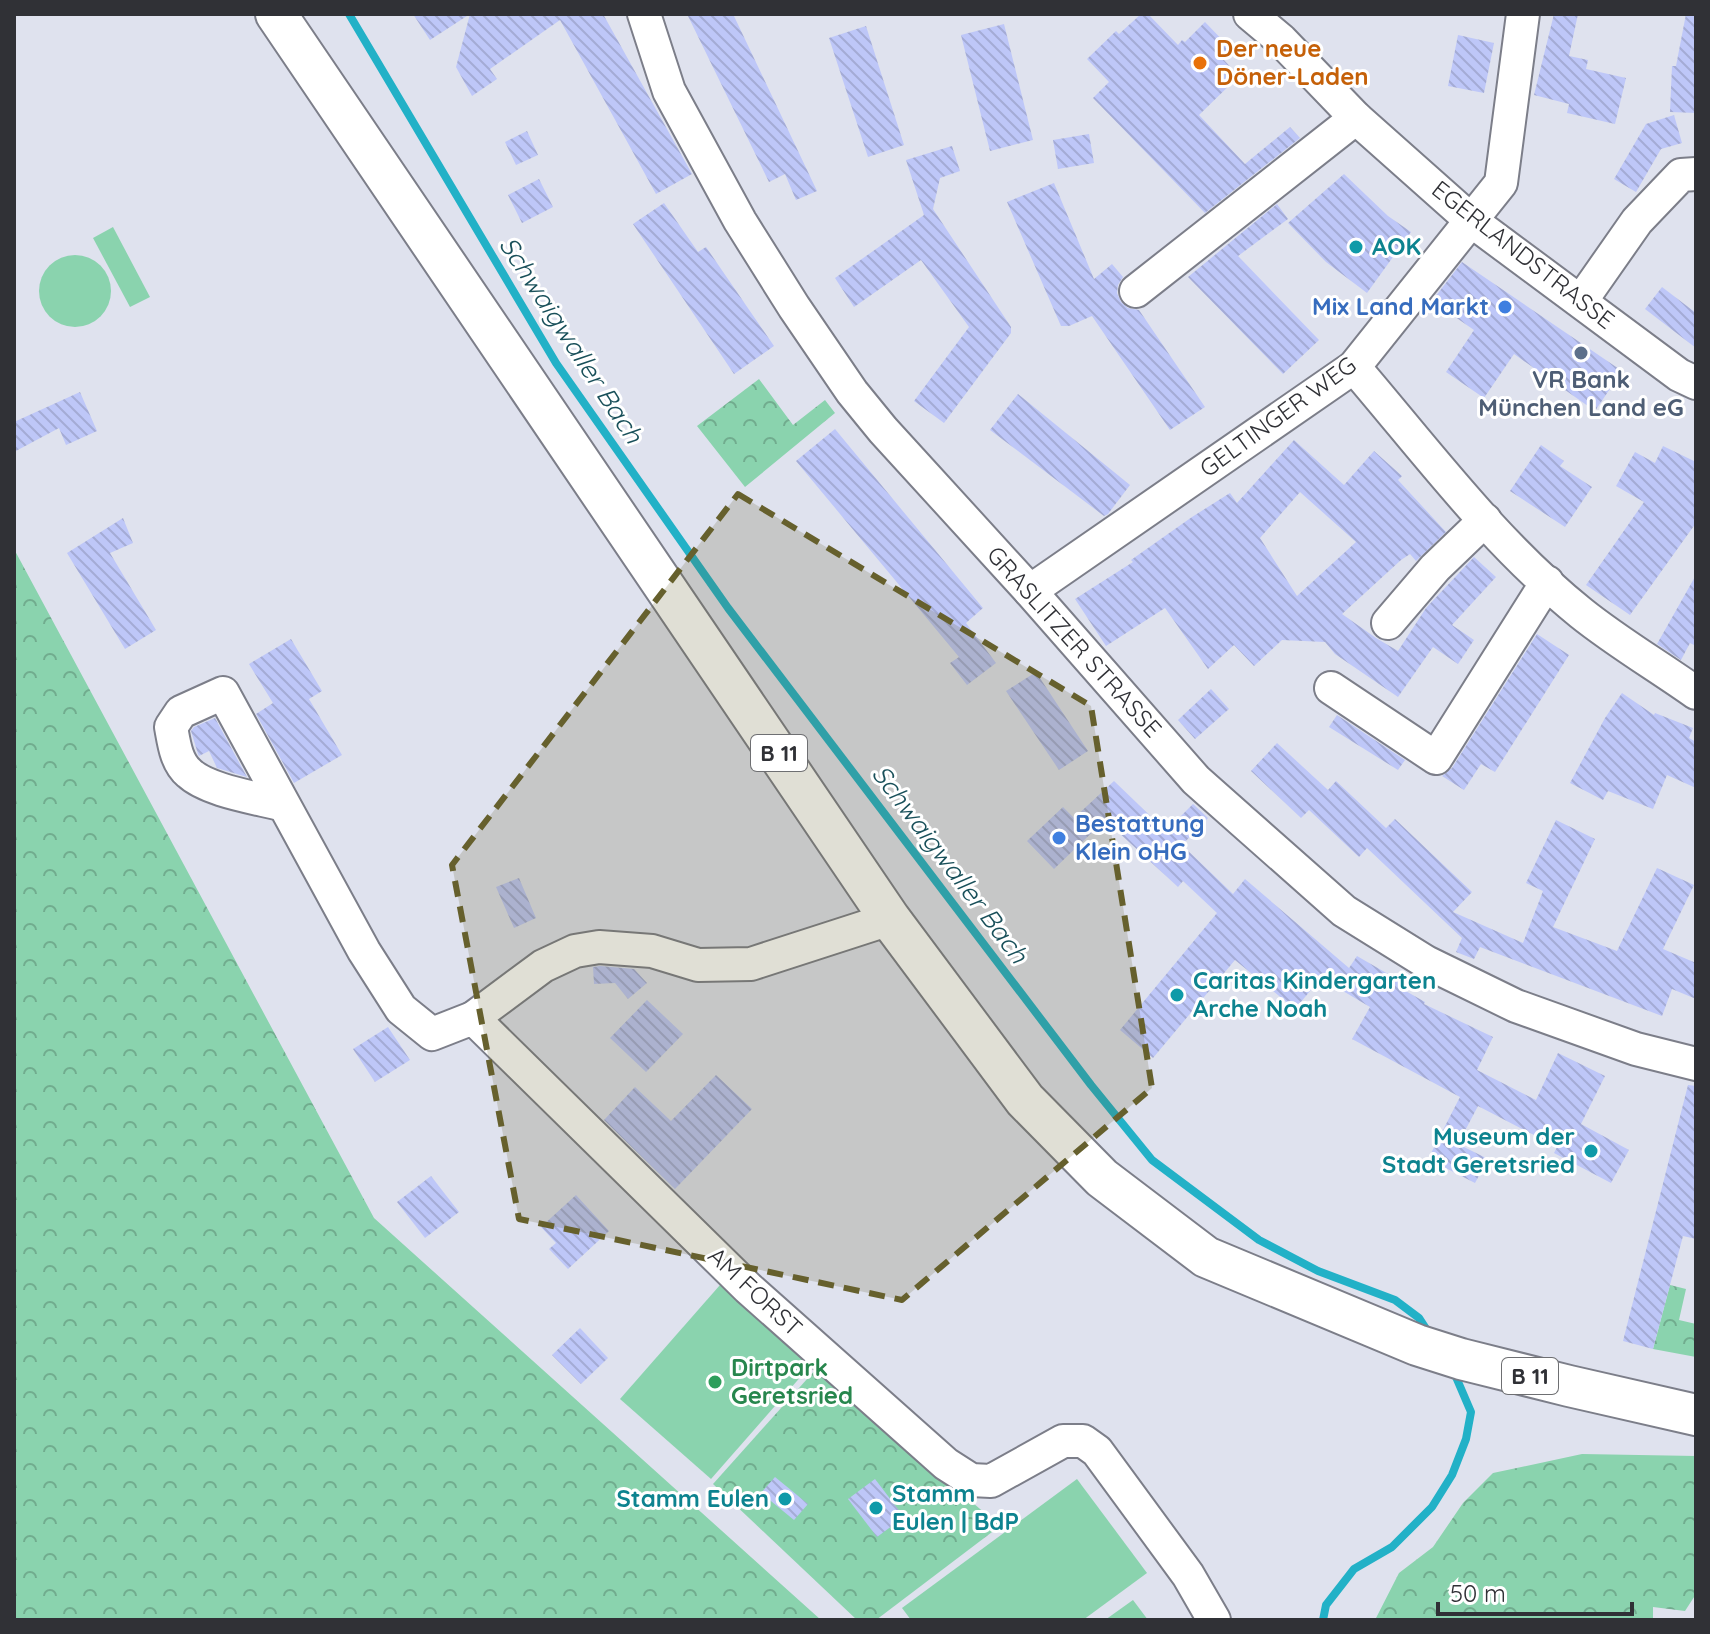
<svg xmlns="http://www.w3.org/2000/svg" width="1710" height="1634" viewBox="0 0 1710 1634" font-family="Quicksand,sans-serif">
<defs>
<pattern id="forest-crowns" width="20" height="18" patternUnits="userSpaceOnUse" patternTransform="scale(2)"><rect width="20" height="18" fill="#8ad3ae"/><path d="M2 6a3 3 0 1 1 6 0M12 15a3 3 0 1 1 6 0" fill="none" stroke="#71ac8e"/></pattern>
<pattern id="building-back-hatch" width="6" height="6" patternUnits="userSpaceOnUse" patternTransform="scale(2)"><rect width="6" height="6" fill="#bec7f8"/><path d="M-1 5l2 2M0 0l6 6M5-1l2 2" fill="none" stroke="#a4abd5"/></pattern>
</defs>
<rect width="100%" height="100%" fill="#dfe2ee"/>
<g fill="#8ad3ae">
<path d="M113,227L150,297L130,307L93,238Z"/>
<circle cx="75" cy="291" r="36"/>
<path d="M720,1285L811,1365L711,1479L620,1399Z"/>
<path d="M1077,1479L1147,1573L1083,1620H911L902,1608Z"/>
<path d="M1133,1600L1148,1620H1105Z"/>
</g>
<g fill="url(#forest-crowns)">
<path d="M759,379L793,425L825,400L835,413L745,487L697,426Z"/>
<path d="M14,549L374,1218L821,1620H14Z"/>
<path d="M1670,1285L1686,1289L1679,1320L1696,1324V1357L1653,1349Z"/>
<path d="M816,1369L1000,1526L876,1620H857L713,1484Z"/>
<path d="M1582,1454L1696,1456V1594L1685,1611L1653,1607V1620H1375L1399,1573L1433,1547L1463,1503L1493,1473Z"/>
</g>
<g fill="none" stroke-linecap="round" stroke-linejoin="round">
<g stroke="#22b1c7" stroke-width="8">
<path d="M349,14L556,363L728,608L1091,1085L1152,1160L1259,1240L1318,1271L1395,1300L1419,1318L1430,1335"/>
<path d="M1323,1620L1326,1605L1354,1569L1392,1547L1432,1507L1452,1475L1466,1439L1471,1412L1453,1370"/>
</g>
</g>
<g fill="url(#building-back-hatch)" fill-rule="evenodd">
<path d="M413,14H470L430,40Z"/>
<path d="M470,14H603L692,174L656,194L560,20L490,69L497,79L472,96L456,67Z"/>
<path d="M687,14H733L817,191L796,200L785,174L769,182Z"/>
<path d="M1141,14H1148L1178,45L1182,40L1185,42L1205,22L1232,50L1223,59L1239,76L1199,115L1245,164L1290,127L1300,138L1205,213L1093,98L1109,82L1087,59L1116,31L1119,34Z"/>
<path d="M1554,14H1578L1569,56L1588,60L1586,69L1626,78L1615,124L1567,113L1569,104L1534,95Z"/>
<path d="M1686,14H1696V113L1670,112L1672,66H1676Z"/>
<path d="M1004,24L1033,140L990,151L961,35Z"/>
<path d="M866,26L904,145L868,157L829,38Z"/>
<path d="M1458,35L1494,43L1484,93L1448,86Z"/>
<path d="M1674,115L1682,143L1661,149L1636,192L1614,179L1646,124Z"/>
<path d="M527,131L538,155L516,165L505,142Z"/>
<path d="M1089,134L1094,163L1058,169L1053,140Z"/>
<path d="M952,146L960,171L940,178L933,209L1011,327V333L944,423L914,401L969,327L921,260L854,307L835,278L924,215L906,160Z"/>
<path d="M1344,174L1388,216L1411,232L1367,293L1326,262L1288,223Z"/>
<path d="M539,179L553,207L522,223L508,195Z"/>
<path d="M1054,183L1094,279L1112,264L1123,277L1118,285L1117,293L1121,302L1128,308L1139,310L1205,407L1170,430L1092,316L1069,326H1061L1007,202Z"/>
<path d="M664,203L698,252L706,247L774,346L734,374L633,224Z"/>
<path d="M1277,204L1288,219L1238,256L1319,340L1283,374L1188,277Z"/>
<path d="M1462,262L1622,371L1595,411L1514,354L1484,398L1446,372L1474,330L1432,301Z"/>
<path d="M1662,287L1696,313V348L1645,309Z"/>
<path d="M80,392L97,431L66,445L59,428L14,452V422Z"/>
<path d="M1018,394L1130,485L1108,514L1104,516L990,430Z"/>
<path d="M835,429L983,608L966,623L996,663L967,685L950,663L959,657L796,461Z"/>
<path d="M1294,440L1344,485L1374,451L1402,476L1398,480L1446,532L1416,561L1410,554L1401,560L1342,614L1376,638L1398,651L1426,608L1474,557L1496,577L1452,625L1474,640L1458,664L1433,647L1398,697L1335,654L1325,642L1282,640L1254,666L1234,645L1208,669L1165,608L1106,646L1075,599L1133,562L1131,560L1192,517L1230,493L1237,503ZM1300,492L1356,542L1297,596L1260,538Z"/>
<path d="M1541,445L1564,461L1560,466L1592,487L1565,527L1510,491Z"/>
<path d="M1663,446L1696,462V523L1630,615L1586,585L1644,502L1616,486L1635,452L1655,463Z"/>
<path d="M123,518L133,543L110,553L156,630L125,649L67,553Z"/>
<path d="M1696,575V646L1690,643L1681,660L1657,644Z"/>
<path d="M1537,634L1569,655L1495,772L1481,764L1464,790L1442,776L1452,768Z"/>
<path d="M291,639L322,691L309,699L342,755L294,783L256,714L273,703L249,664Z"/>
<path d="M1036,672L1088,751L1059,770L1006,691Z"/>
<path d="M1211,689L1229,709L1195,739L1178,720Z"/>
<path d="M1622,693L1654,715L1655,713L1693,728L1689,738L1696,742V788L1667,775L1653,809L1608,791L1603,800L1570,783L1605,718Z"/>
<path d="M1337,715L1405,760L1398,770L1329,727Z"/>
<path d="M215,718L247,777L217,768L209,751L199,756L198,754L191,731L194,727Z"/>
<path d="M1277,743L1328,790L1336,781L1386,828L1395,819L1472,892L1453,912L1523,943L1543,891L1526,883L1556,820L1595,839L1553,927L1617,951L1657,868L1694,885L1663,949L1696,963V999L1672,989L1662,1016L1480,947L1474,959L1456,952L1462,938L1367,848L1359,857L1309,810L1301,818L1251,771Z"/>
<path d="M1114,781L1166,831L1193,804L1208,818L1182,845L1233,894L1245,879L1349,968L1357,956L1407,985L1404,990L1425,1002L1424,1004L1493,1037L1477,1070L1536,1100L1558,1053L1605,1076L1581,1124L1629,1150L1611,1183L1554,1153L1557,1147L1478,1106L1458,1144L1488,1159L1475,1183L1428,1159L1460,1097L1352,1039L1370,1007L1321,978L1295,1009L1235,960L1153,1058L1120,1030L1217,913L1183,881L1178,887L1105,820L1054,869L1027,841L1063,807L1074,818Z"/>
<path d="M519,878L536,918L514,928L496,887Z"/>
<path d="M600,966L634,969L647,983L628,999L615,983L594,984L593,967Z"/>
<path d="M647,1000L683,1034L646,1072L610,1038Z"/>
<path d="M388,1027L410,1060L375,1082L353,1049Z"/>
<path d="M716,1075L752,1109L675,1189L604,1120L635,1087L671,1121Z"/>
<path d="M1688,1085L1696,1086V1239L1683,1236L1653,1349L1623,1341Z"/>
<path d="M431,1176L459,1212L425,1238L397,1202Z"/>
<path d="M576,1195L609,1231L568,1269L549,1249L556,1243L541,1227Z"/>
<path d="M580,1328L608,1358L581,1384L552,1355Z"/>
<path d="M775,1477L808,1504L794,1520L761,1493Z"/>
<path d="M875,1479L904,1517L877,1537L848,1499Z"/>
</g>
<g fill="none" stroke-linecap="round" stroke-linejoin="round">
<g stroke="#7c7e89" stroke-width="36">
<g id="minor">
<path d="M644,14L669,91L740,221L794,307L852,392L883,430L1030,591L1196,780L1344,911L1426,962L1516,1006L1636,1049L1696,1064"/>
<path d="M1250,14L1281,40L1356,118L1473,222L1679,375L1696,383"/>
<path d="M1136,291L1356,118"/>
<path d="M1581,301L1637,221L1681,175L1696,174"/>
<path d="M1354,367C1426,451 1494,543 1581,613C1617,642 1658,666 1696,693"/>
<path d="M1030,591L1354,367L1501,183L1523,14"/>
<path d="M1388,623L1435,568L1485,520"/>
<path d="M1331,688L1436,758L1547,582"/>
<path d="M284,805C258,798 208,791 189,773C176,762 174,743 171,727L181,712L223,693L364,951L401,1009L432,1034L473,1018L748,1288L946,1464L971,1480L991,1481L1063,1441H1083L1097,1451L1188,1575L1214,1620"/>
<path d="M473,1018L543,966L575,951L599,947L652,951L698,965L751,964L890,919"/>
</g>
</g>
<g stroke="#7c7e89" stroke-width="44">
<path id="major" d="M276,14L890,919L1025,1100L1102,1178L1206,1257L1417,1345L1461,1359L1569,1386L1696,1415"/>
</g>
<use href="#minor" stroke="#fff" stroke-width="32"/>
<use href="#major" stroke="#fff" stroke-width="40"/>
</g>
<path fill="#66602d" fill-opacity="0.2" stroke="#66602d" stroke-width="6" stroke-dasharray="16 10" stroke-linejoin="round" d="M738,494L1091,706L1152,1088L902,1300L519,1219L452,865Z"/>
<circle fill="#e8710a" stroke="#fff" stroke-width="3" cx="1200" cy="63" r="8"/>
<g fill="#0f9aa8" stroke="#fff" stroke-width="3">
<circle cx="1356" cy="247" r="8"/>
<circle cx="1177" cy="995" r="8"/>
<circle cx="1591" cy="1151" r="8"/>
<circle cx="785" cy="1499" r="8"/>
<circle cx="876" cy="1508" r="8"/>
</g>
<g fill="#3f7fe0" stroke="#fff" stroke-width="3">
<circle cx="1505" cy="307" r="8"/>
<circle cx="1059" cy="838" r="8"/>
</g>
<circle fill="#5c6f8a" stroke="#fff" stroke-width="3" cx="1581" cy="353" r="8"/>
<circle fill="#2e9e5b" stroke="#fff" stroke-width="3" cx="715" cy="1382" r="8"/>
<g text-anchor="middle" stroke-width="6" stroke-linejoin="round" paint-order="stroke">
<g fill="#fff" stroke="#6e6f72" stroke-width="2">
<rect x="751" y="735" width="56" height="36" rx="6"/>
<rect x="1502" y="1358" width="56" height="36" rx="6"/>
</g>
<g font-size="22" font-weight="bold" fill="#303136">
<text x="779" y="761">B 11</text>
<text x="1530" y="1384">B 11</text>
</g>
<g font-size="24" font-weight="bold" fill="#c56008" stroke="#fff" text-anchor="start">
<text x="1216" y="57">Der neue<tspan x="1216" dy="28">Döner-Laden</tspan></text>
</g>
<g font-size="24" font-weight="bold" fill="#0d838f" stroke="#fff" text-anchor="start">
<text x="1372" y="255">AOK</text>
<text x="1193" y="989">Caritas Kindergarten<tspan x="1193" dy="28">Arche Noah</tspan></text>
<text x="1575" y="1145" text-anchor="end">Museum der<tspan x="1575" dy="28">Stadt Geretsried</tspan></text>
<text x="892" y="1502">Stamm<tspan x="892" dy="28">Eulen | BdP</tspan></text>
<text x="769" y="1507" text-anchor="end">Stamm Eulen</text>
</g>
<g font-size="24" fill="#303136" stroke="#fff">
<text transform="translate(1523 255) rotate(38)" y="8">EGERLANDSTRASSE</text>
<text transform="translate(1278 417) rotate(-36)" y="8">GELTINGER WEG</text>
<text transform="translate(1074 642) rotate(48)" y="8">GRASLITZER STRASSE</text>
<text transform="translate(755 1292) rotate(43)" y="8">AM FORST</text>
</g>
<g font-size="24" font-weight="bold" fill="#366cbe" stroke="#fff" text-anchor="end">
<text x="1489" y="315">Mix Land Markt</text>
<text x="1075" y="832" text-anchor="start">Bestattung<tspan x="1075" dy="28">Klein oHG</tspan></text>
</g>
<g font-size="24" font-weight="bold" fill="#4e5e75" stroke="#fff">
<text x="1581" y="388">VR Bank<tspan x="1581" dy="28">München Land eG</tspan></text>
</g>
<g font-size="24" font-weight="bold" fill="#27864d" stroke="#fff" text-anchor="start">
<text x="731" y="1376">Dirtpark<tspan x="731" dy="28">Geretsried</tspan></text>
</g>
<g font-size="26" font-style="italic" fill="#19505a" stroke="#fff">
<text transform="translate(571 340) rotate(57)" y="9">Schwaigwaller Bach</text>
<text transform="translate(950 864) rotate(53)" y="9">Schwaigwaller Bach</text>
</g>
</g>
<rect width="1710" height="1634" fill="none" stroke="#303136" stroke-width="32"/>
<path d="M1438 1602v12h194v-12" fill="none" stroke="#303136" stroke-width="4"/>
<text x="1450" y="1602" font-size="24" fill="#303136" stroke="#ffffff" stroke-width="6" paint-order="stroke">50 m</text>
</svg>
